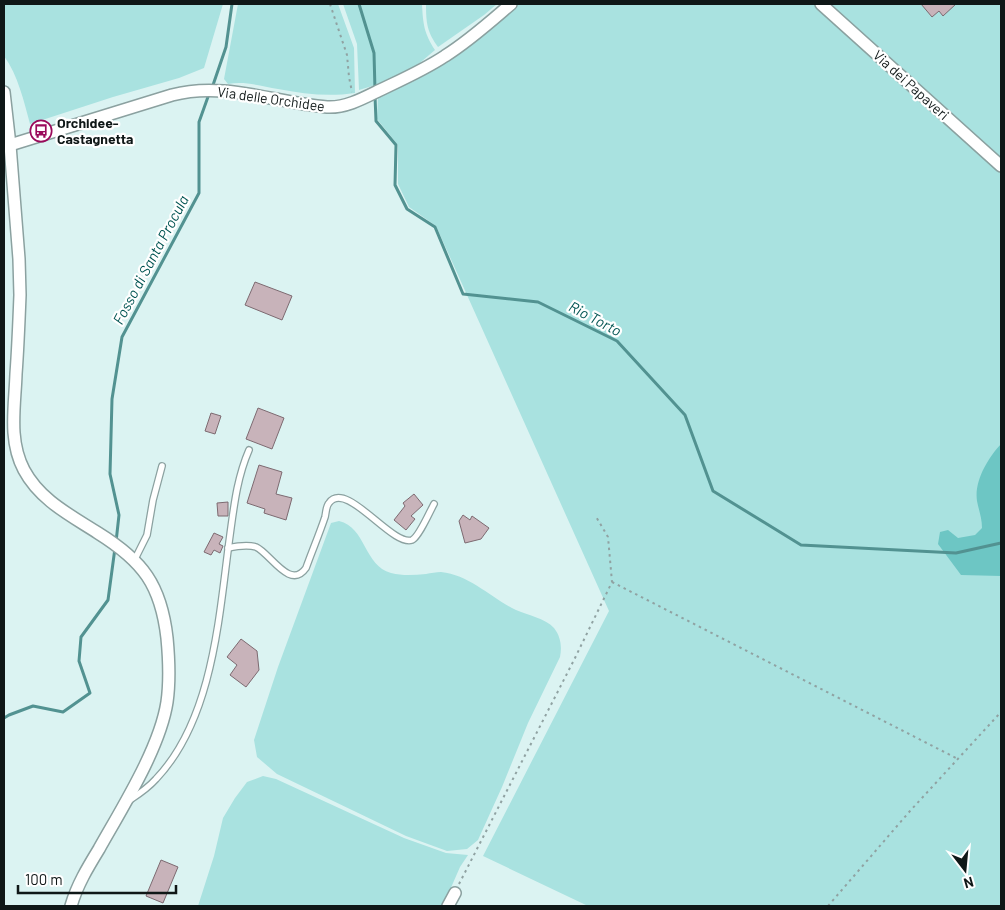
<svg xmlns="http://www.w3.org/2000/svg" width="1005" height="910" viewBox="0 0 1005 910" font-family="Barlow,sans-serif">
<rect width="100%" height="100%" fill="#dbf3f2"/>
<g fill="#a9e2e0">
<path d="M4,4H223L204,68L179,78L113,97L30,124C24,102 18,75 4,56Z"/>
<path d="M238,4H338L354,48L355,93C329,97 304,94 278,89C261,86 245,81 228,84L224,79Z"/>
<path d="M343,4H422C423,24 424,33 435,50L415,67L382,83L359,90L357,44Z"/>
<path d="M426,4H497L484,15L438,47C427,32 426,23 426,4Z"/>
<path d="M518,4H1001V906H588L483,856L609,611L436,226L409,207L398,184V145L377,119L378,95L496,23Z"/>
<path d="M339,521C366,527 364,566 391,573C403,576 414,575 426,574C431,573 436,572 441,572C470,575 491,598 516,610C527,615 545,618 554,628C561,637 562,647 560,657L528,723L502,787L478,840L467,849L447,851L406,836L277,774L257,757L254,740L278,667L331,523Z"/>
<path d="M263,776L276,779L404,838L446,853L468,855L460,867L443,906H198L214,856L223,818L235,798L247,782Z"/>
</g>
<path fill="#6dc6c4" d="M1001,444V576L961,575L938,544L940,532L948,530L958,538L975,535L982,528C982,518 979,511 977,501C974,481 988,458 1001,444Z"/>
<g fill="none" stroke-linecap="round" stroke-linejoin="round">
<g stroke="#529291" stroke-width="3">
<path d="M359,4L374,53L375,90"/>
<path d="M212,88L226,47L232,4"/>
<path d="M375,96L376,121L396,145L395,185L407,209L435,227L463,294L538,302L617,341L685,415L713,491L801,545L956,553L1001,543"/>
<path d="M116,542L119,515L110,474L112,399L122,337L199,193V122L209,94"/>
<path d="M4,718L9,715L33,706L63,712L90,693L79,661L81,637L108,600L115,548"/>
</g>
</g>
<g fill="#c8b3ba" stroke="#7d6a71">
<path d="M921,4H956L943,16L939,11L932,17Z"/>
<path d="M255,282L292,296L282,320L245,305Z"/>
<path d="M258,408L284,418L272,449L246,439Z"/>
<path d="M211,413L221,416L215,434L205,431Z"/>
<path d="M259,465L282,472L276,494L292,498L286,520L264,513L265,509L247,503Z"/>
<path d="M414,494L423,505L411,516L415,519L406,530L394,520L405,506L403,503Z"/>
<path d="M228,502V516H218L217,503Z"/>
<path d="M463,515L470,520L472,516L489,528L481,539L465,543L459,521Z"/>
<path d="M214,533L223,537L219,544L223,546L220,553L214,550L211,555L204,552Z"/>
<path d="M241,639L257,651L259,670L246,687L230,675L237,665L227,657Z"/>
<path d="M161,860L178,867L163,903L146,896Z"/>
</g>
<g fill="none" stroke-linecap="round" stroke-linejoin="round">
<g stroke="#8ba1a0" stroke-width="8">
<g id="lane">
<path d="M228,548C237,546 247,544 256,547C270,553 290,591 306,568C312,551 319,535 325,517C326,513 326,506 329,503C346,479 392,547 412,540C419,537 430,511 434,504"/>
<path d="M134,561L147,535L153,500L162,466"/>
<path d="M130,800C139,794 149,787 156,779C214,718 219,614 230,535C234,506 237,478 249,450"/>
</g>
</g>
<g stroke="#8ba1a0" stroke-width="14">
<g id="street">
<path d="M821,4L1001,166"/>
<path d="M4,92L10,145L19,259L20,295C19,321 18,347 16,374C15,406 8,440 24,470C40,500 70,515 98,533C143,561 161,585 167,638C169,659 170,681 167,702C160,748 122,808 99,849C88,867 77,885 71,906"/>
<path d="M10,145L172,95C224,81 275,103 327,107C345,108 362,99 378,91C401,80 424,70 445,56C469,41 490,22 511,4"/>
<path d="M448,906L455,893"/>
</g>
</g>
<g stroke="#90a2a2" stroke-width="2" stroke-dasharray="2.5 4" stroke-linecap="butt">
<path d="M330,4L347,55L349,77L352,92"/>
<path d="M612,582L958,759"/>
<path d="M459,884L574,660L612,582L608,537L595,515"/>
<path d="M828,906L910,811L1001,712"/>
</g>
<use href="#lane" stroke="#fff" stroke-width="5.5"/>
<use href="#street" stroke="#fff" stroke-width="11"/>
</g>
<defs>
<g id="bus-ring" transform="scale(1.125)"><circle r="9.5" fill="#fff" stroke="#9a0a5b" stroke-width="1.5"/><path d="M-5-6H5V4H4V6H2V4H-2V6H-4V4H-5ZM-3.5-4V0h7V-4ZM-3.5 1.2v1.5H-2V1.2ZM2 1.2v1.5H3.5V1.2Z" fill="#9a0a5b"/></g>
</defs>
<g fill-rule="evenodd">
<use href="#bus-ring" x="41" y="131"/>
</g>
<g text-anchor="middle" stroke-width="4.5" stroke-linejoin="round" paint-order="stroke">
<g font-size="14" fill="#0f1717" stroke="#fff">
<text transform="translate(911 85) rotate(42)" y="5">Via dei Papaveri</text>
<text transform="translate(271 99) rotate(8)" y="5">Via delle Orchidee</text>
</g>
<g font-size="14" font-weight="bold" fill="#0f1717" stroke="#fff" text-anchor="start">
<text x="57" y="128">Orchidee-<tspan x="57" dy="16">Castagnetta</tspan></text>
</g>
<g font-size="15" font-style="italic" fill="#005452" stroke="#fff">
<text transform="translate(151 260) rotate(-62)" y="5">Fosso di Santa Procula</text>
<text transform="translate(595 319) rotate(28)" y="5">Rio Torto</text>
</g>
</g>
<rect width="1005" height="910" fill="none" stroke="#0f1717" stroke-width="10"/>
<g transform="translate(965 870) rotate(164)" stroke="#ffffff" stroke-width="4" paint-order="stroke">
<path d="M0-4L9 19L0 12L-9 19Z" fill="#0f1717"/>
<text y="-8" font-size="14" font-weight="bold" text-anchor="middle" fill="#0f1717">N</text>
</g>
<path d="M18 885v8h158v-8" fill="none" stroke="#0f1717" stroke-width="2.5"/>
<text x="25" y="885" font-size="15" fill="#0f1717" stroke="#ffffff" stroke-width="4" paint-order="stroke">100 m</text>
</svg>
